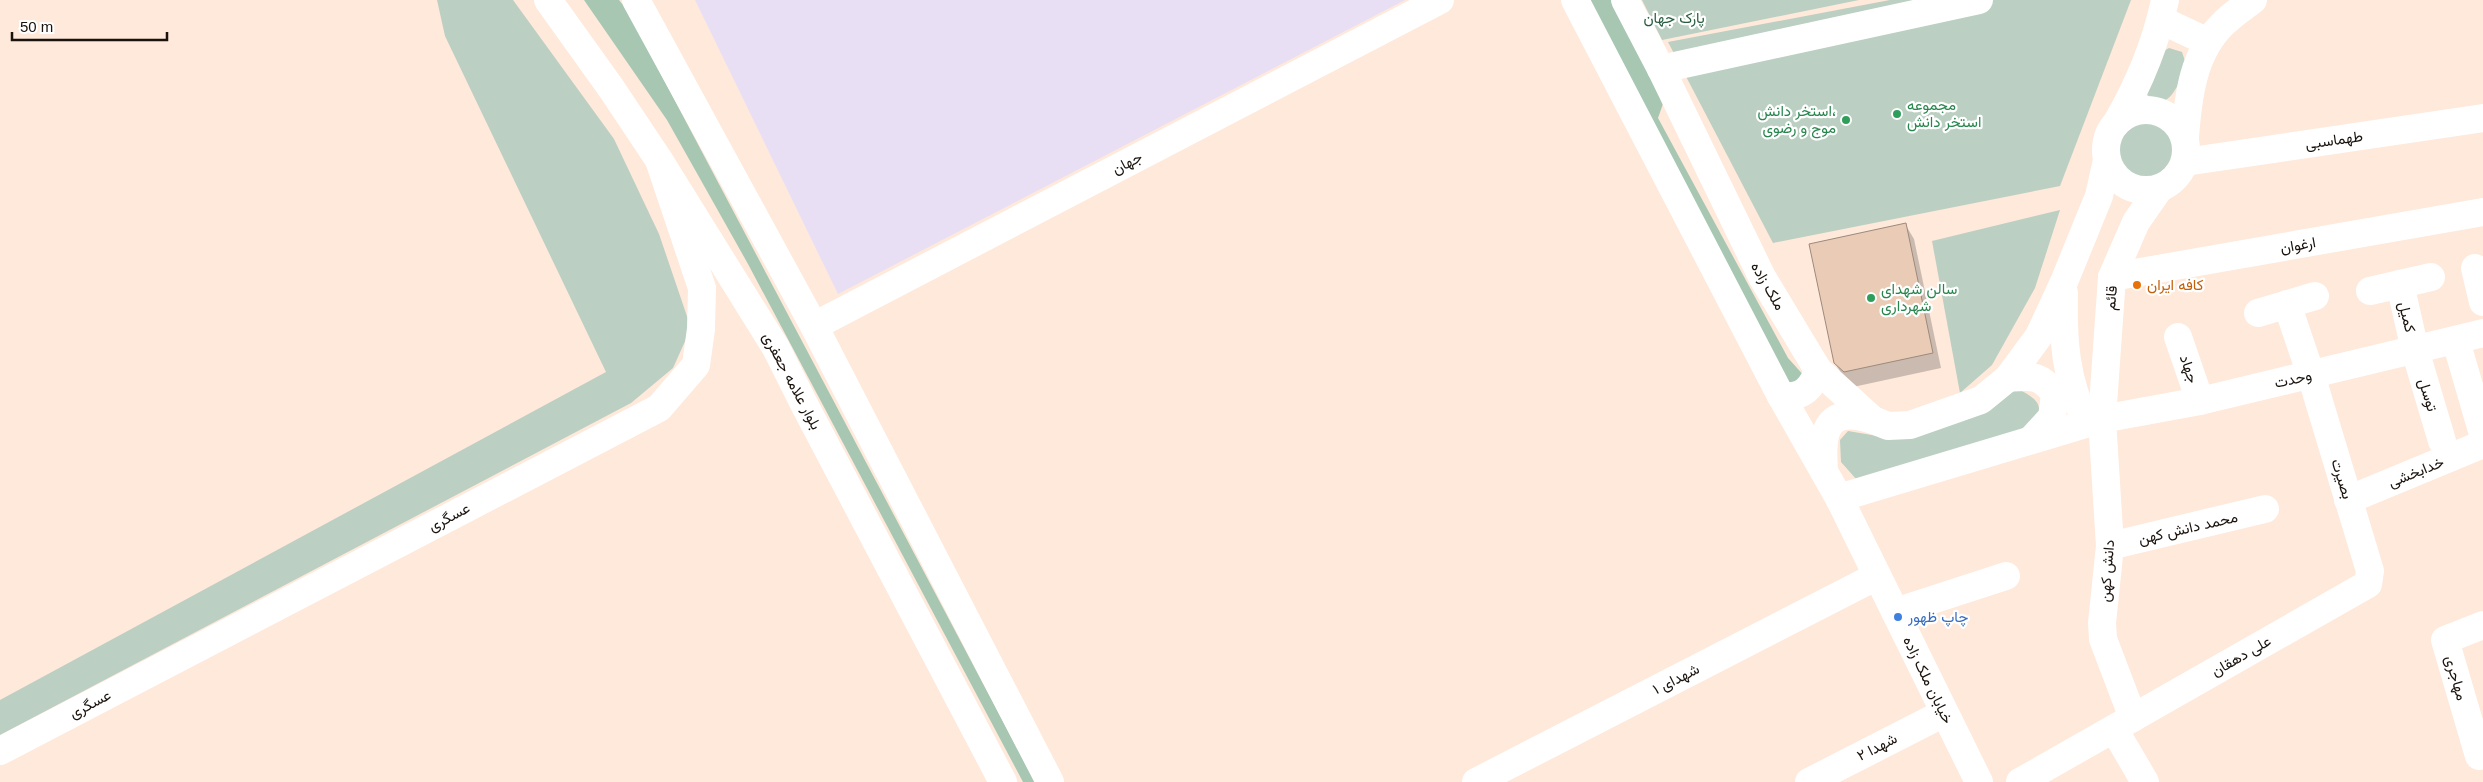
<svg xmlns="http://www.w3.org/2000/svg" width="2483" height="782" viewBox="0 0 2483 782" font-family="Arial,Vazirmatn,sans-serif">
<rect width="100%" height="100%" fill="#fee9db"/>
<path fill="#e8dff5" d="M695,0H1405L838,294Z"/>
<g fill="#bbcfc2">
<path d="M437,0H513L614,139L659,234L691,328L673,368L631,403L0,735V700L606,372L445,36Z"/>
<path d="M1642,0H1859L1662,40Z"/>
<path d="M1890,0H2131L2060,186L1773,243L1668,42Z"/>
<path d="M2169,48L2182,52L2186,64C2181,80 2167,119 2146,93L2159,54Z"/>
<circle cx="2146" cy="150" r="36"/>
<path d="M2060,210L2035,288L1992,365L1960,393L1932,241Z"/>
<path d="M2017,389C2030,394 2049,406 2033,421C2014,438 1984,443 1959,450C1925,460 1891,470 1857,480L1841,462L1840,440L1848,431L1889,438Z"/>
</g>
<g fill="#a7c7b2">
<path d="M584,0H619L627,10L1035,782H1023L748,264L667,120Z"/>
<path d="M1590,0H1612L1664,101L1658,118L1788,358L1806,378L1788,390Z"/>
</g>
<path fill="#0003" d="M1905,224L1914,239L1941,368L1853,387L1844,378L1835,363Z"/>
<path fill="#eacbb6" stroke="#9c8a7c" d="M1906,223L1933,353L1844,372L1834,363L1809,244Z"/>
<g fill="none" stroke-linecap="round" stroke-linejoin="round">
<g stroke="#fff" stroke-width="28">
<path d="M1661,69L1979,0"/>
<path d="M2185,162L2483,118"/>
<path d="M2475,268L2483,302"/>
<path d="M2112,277L2483,212"/>
<path d="M2400,284L2415,350L2442,441"/>
<path d="M2370,291L2431,277"/>
<path d="M2258,313L2315,296"/>
<path d="M814,326L1440,0"/>
<path d="M2178,337L2200,401"/>
<path d="M2456,341L2483,434"/>
<path d="M2348,500L2483,444"/>
<path d="M2110,546L2265,509"/>
<path d="M1895,612L2006,576"/>
<path d="M2133,718L2103,639L2102,623L2110,546L2102,419L2200,401L2483,333"/>
<path d="M2114,729L2145,782"/>
<path d="M2479,756L2445,640L2483,625"/>
<path d="M1476,782L1877,576"/>
<path d="M1809,782L1944,713"/>
<path d="M2020,782L2368,584L2370,571L2311,375L2287,304"/>
</g>
<g stroke="#fff" stroke-width="28">
<path d="M548,0L611,88L659,160L776,348L805,406L1003,782"/>
<path d="M636,0L814,326L1050,782"/>
<path d="M1575,0L1781,396L1839,498L1979,782"/>
<path d="M1625,0L1661,69L1762,277L1818,370L1873,420L1888,426L1910,425L1981,400L2008,378L2039,336L2064,282L2099,196L2107,160"/>
<path d="M2161,20L2208,42"/>
<circle cx="2146" cy="150" r="40"/>
<path d="M2117,122C2139,84 2156,43 2165,0"/>
<path d="M2185,137C2188,97 2193,51 2225,22C2233,14 2244,7 2253,0"/>
<path d="M2064,293C2063,338 2065,382 2087,422"/>
<path d="M2008,378C2032,376 2040,374 2055,394L2052,417L2031,440"/>
<path d="M1781,396C1802,398 1812,389 1818,370"/>
<path d="M1824,469C1821,430 1827,405 1873,420"/>
<path d="M1839,498L2102,419L2112,277L2136,222L2159,189"/>
<path d="M0,751L659,408L696,365L701,329L702,288L659,160"/>
</g>
</g>
<g fill="#2e9e5b" stroke="#fff" stroke-width="2">
<circle cx="1897" cy="114" r="5"/>
<circle cx="1846" cy="120" r="5"/>
<circle cx="1871" cy="298" r="5"/>
</g>
<circle fill="#e8710a" stroke="#fff" stroke-width="2" cx="2137" cy="285" r="5"/>
<circle fill="#3f7fe0" stroke="#fff" stroke-width="2" cx="1898" cy="617" r="5"/>
<g text-anchor="middle" stroke-width="4.5" stroke-linejoin="round" paint-order="stroke">
<g font-size="15" fill="#285d40" stroke="#fff">
<text x="1674" y="23">پارک جهان</text>
</g>
<g font-size="15" fill="#27864d" stroke="#fff" text-anchor="start">
<text x="1907" y="110">مجموعه<tspan x="1907" dy="17">استخر دانش</tspan></text>
<text x="1836" y="116" text-anchor="end">استخر دانش،<tspan x="1836" dy="17">موج و رضوی</tspan></text>
<text x="1881" y="294">سالن شهدای<tspan x="1881" dy="17">شهرداری</tspan></text>
</g>
<g font-size="15" fill="#19120d" stroke="#fff">
<text transform="translate(2334 140) rotate(-8)" y="5">طهماسبی</text>
<text transform="translate(1127 163) rotate(-28)" y="5">جهان</text>
<text transform="translate(2298 245) rotate(-10)" y="5">ارغوان</text>
<text transform="translate(1768 286) rotate(60)" y="5">ملک زاده</text>
<text transform="translate(2111 298) rotate(-86)" y="5">قائم</text>
<text transform="translate(2407 317) rotate(77)" y="5">کمیل</text>
<text transform="translate(2189 369) rotate(71)" y="5">جهاد</text>
<text transform="translate(2293 379) rotate(-13)" y="5">وحدت</text>
<text transform="translate(792 381) rotate(62)" y="5">بلوار علامه جعفری</text>
<text transform="translate(2428 395) rotate(73)" y="5">توسل</text>
<text transform="translate(2416 472) rotate(-22)" y="5">خدابخشی</text>
<text transform="translate(2342 479) rotate(73)" y="5">بصیرت</text>
<text transform="translate(449 517) rotate(-28)" y="5">عسگری</text>
<text transform="translate(2188 528) rotate(-13)" y="5">محمد دانش کهن</text>
<text transform="translate(2107 571) rotate(-86)" y="5">دانش کهن</text>
<text transform="translate(2241 656) rotate(-30)" y="5">علی دهقان</text>
<text transform="translate(2456 678) rotate(74)" y="5">مهاجری</text>
<text transform="translate(1676 679) rotate(-27)" y="5">شهدای ۱</text>
<text transform="translate(1928 680) rotate(64)" y="5">خیابان ملک زاده</text>
<text transform="translate(90 704) rotate(-28)" y="5">عسگری</text>
<text transform="translate(1877 747) rotate(-27)" y="5">شهدا ۲</text>
</g>
<g font-size="15" fill="#c56008" stroke="#fff" text-anchor="start">
<text x="2147" y="290">کافه ایران</text>
</g>
<g font-size="15" fill="#366cbe" stroke="#fff" text-anchor="start">
<text x="1908" y="622">چاپ ظهور</text>
</g>
</g>
<path d="M12 32v8h155v-8" fill="none" stroke="#19120d" stroke-width="2.5"/>
<text x="20" y="32" font-size="15" fill="#19120d" stroke="#ffffff" stroke-width="4" paint-order="stroke">50 m</text>
</svg>
